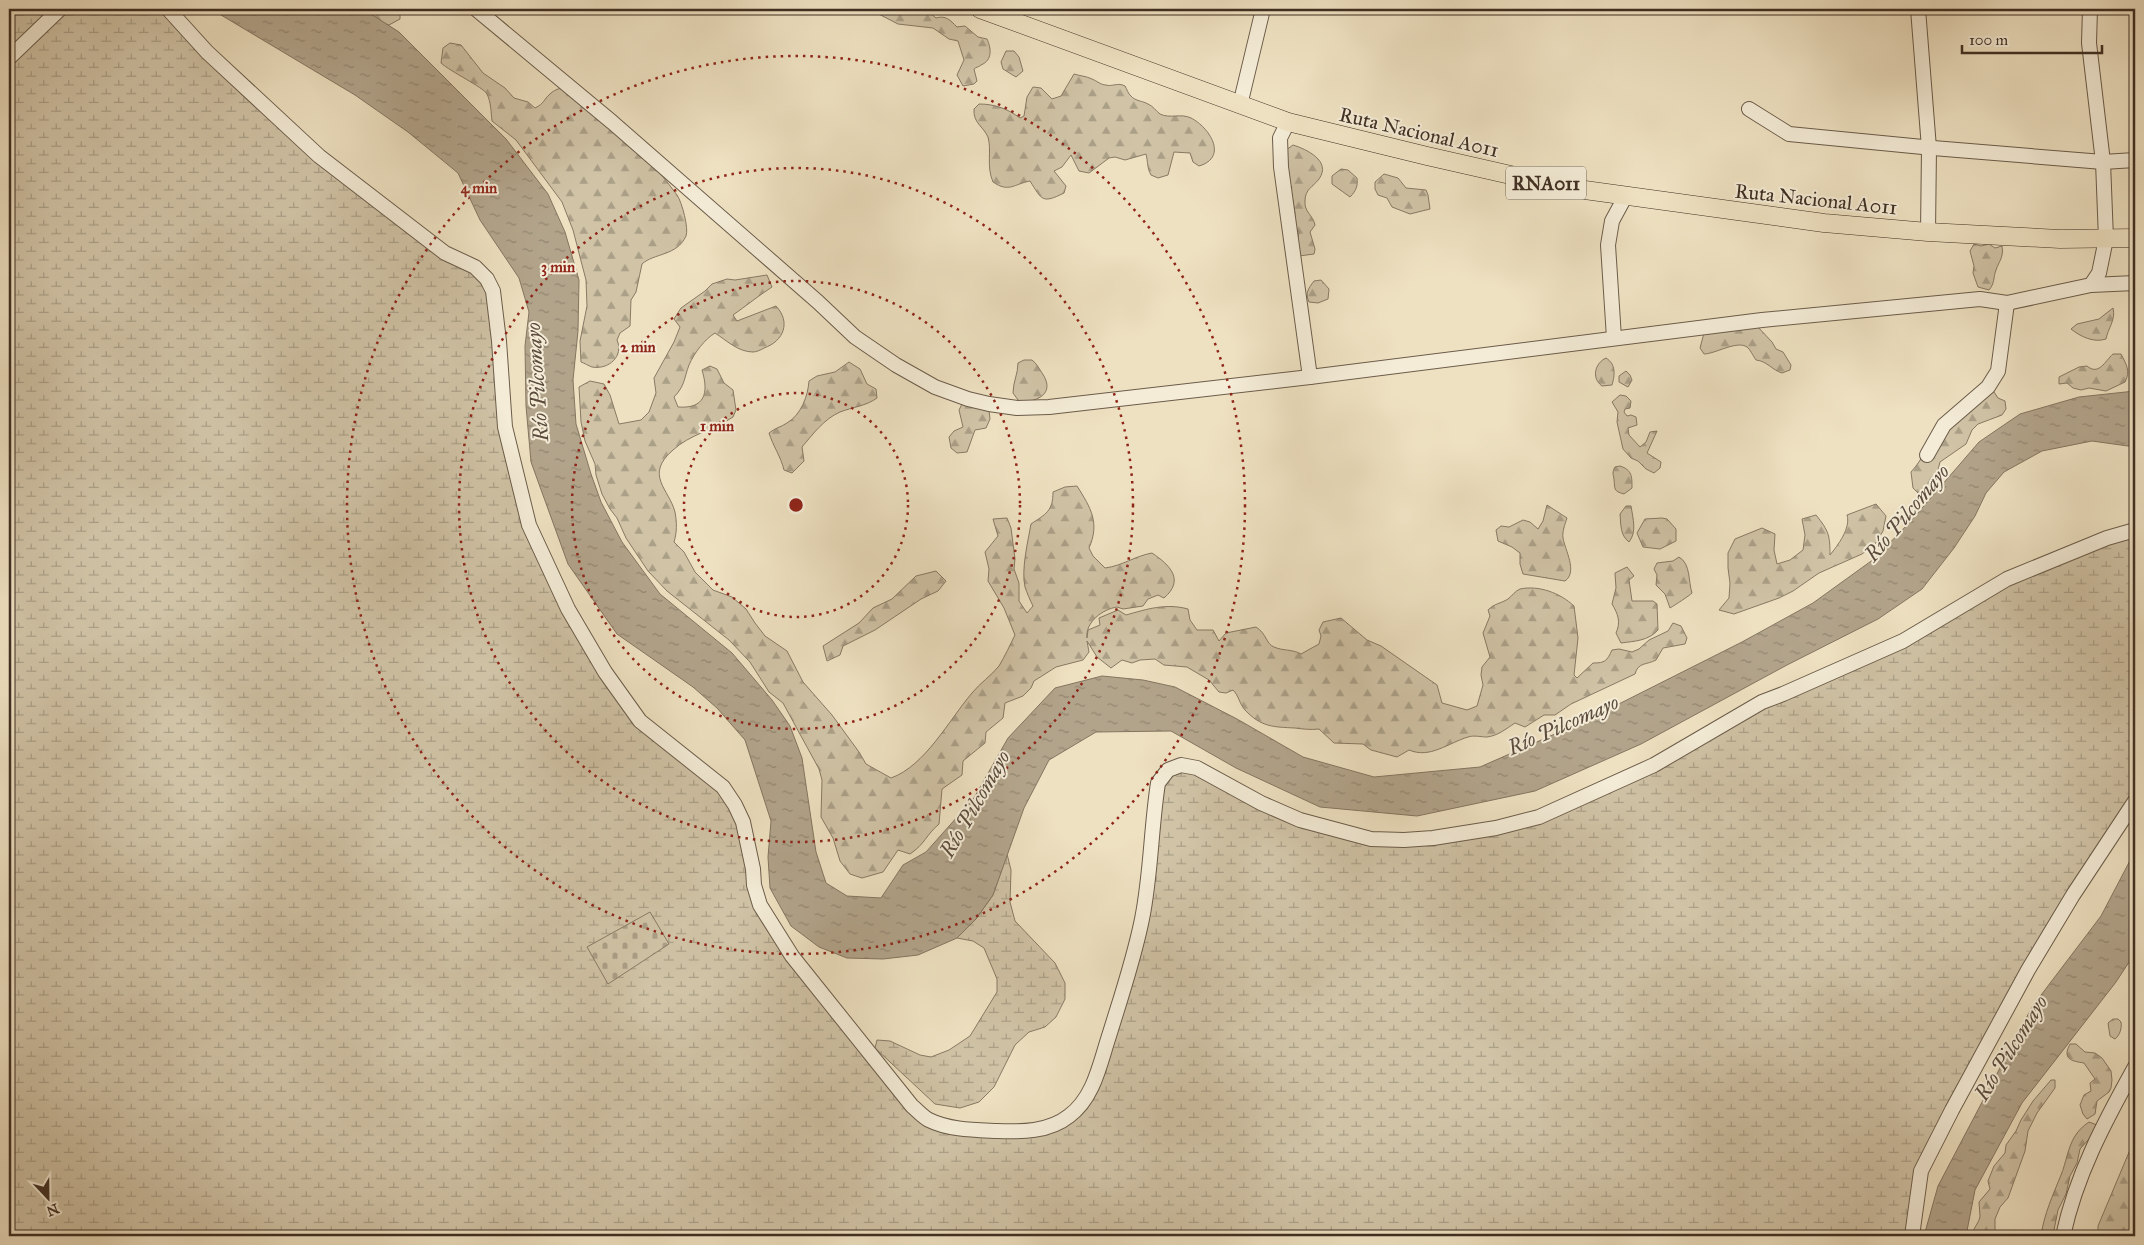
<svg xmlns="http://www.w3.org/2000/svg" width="2144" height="1245" viewBox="0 0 2144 1245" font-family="'IM FELL Great Primer',serif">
<defs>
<pattern id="forest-firs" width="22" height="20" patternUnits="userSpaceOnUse" patternTransform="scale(1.25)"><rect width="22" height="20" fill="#d0c3a6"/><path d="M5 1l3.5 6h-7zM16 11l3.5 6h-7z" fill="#aa9f87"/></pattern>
<pattern id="wetland-marsh" width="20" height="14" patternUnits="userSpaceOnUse" patternTransform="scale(1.25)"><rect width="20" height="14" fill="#d0c3a6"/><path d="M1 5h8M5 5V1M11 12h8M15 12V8" fill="none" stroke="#aa9f87"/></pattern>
<pattern id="cemetery-stones" width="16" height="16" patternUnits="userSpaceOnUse" patternTransform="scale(1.25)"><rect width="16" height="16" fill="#d0c3a6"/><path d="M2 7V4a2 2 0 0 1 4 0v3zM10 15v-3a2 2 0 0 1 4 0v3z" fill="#aa9f87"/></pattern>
<pattern id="water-ripples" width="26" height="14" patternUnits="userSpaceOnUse" patternTransform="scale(1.25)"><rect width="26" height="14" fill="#b2a48b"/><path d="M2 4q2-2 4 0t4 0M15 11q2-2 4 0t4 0" fill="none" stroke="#928671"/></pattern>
</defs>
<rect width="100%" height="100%" fill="#eee1c1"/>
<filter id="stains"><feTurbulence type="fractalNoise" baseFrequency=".004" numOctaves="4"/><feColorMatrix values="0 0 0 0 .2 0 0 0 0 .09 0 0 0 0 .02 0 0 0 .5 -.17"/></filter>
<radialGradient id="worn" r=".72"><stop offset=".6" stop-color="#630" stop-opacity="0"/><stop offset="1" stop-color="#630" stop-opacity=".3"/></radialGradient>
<g fill="url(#forest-firs)" stroke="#887964">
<path d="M359,9H396L400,13V19L389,25L378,22Z"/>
<path d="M869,9H925L936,18C946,15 950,20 957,27L965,26L978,37L987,39C991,48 993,60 981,65C979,67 976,67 974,69L977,81L974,84L963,86L957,75L964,60L958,41L949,39L933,28L898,24Z"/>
<path d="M450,43L461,45L483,73L505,88L514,98L528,102L535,108C545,103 543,100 550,94C556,88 563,88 570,86C607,121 648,154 677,195C682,202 689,229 686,236C677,256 654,253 642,264L636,292L631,300L630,326L620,333L617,340C624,356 609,370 592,367C589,366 584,363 581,362L580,341L587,306L586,280L573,230L562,202L516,140L492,121C491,112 491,102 487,94C483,87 451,72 441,63L443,48Z"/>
<path d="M1006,51H1014L1019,57L1023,71L1016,77L1003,69L1001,62Z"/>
<path d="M1074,74C1080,76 1086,76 1092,79C1097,81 1101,85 1106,85C1112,87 1118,82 1125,86C1127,89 1128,94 1131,96C1135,101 1143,101 1148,104C1153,106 1156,111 1160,114C1170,119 1181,113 1191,118C1209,127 1229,157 1199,166L1193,162L1190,153L1174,152L1168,175L1158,178L1151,175C1147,168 1148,162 1146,154L1125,160L1115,157L1109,158L1089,173L1079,171L1071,155L1062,167L1054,171L1066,186L1064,193C1042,204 1042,200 1030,181C1014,184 1009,193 993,182C986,166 992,151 988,137C983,126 973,123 974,109L979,104C995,104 1008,109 1020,118L1024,116L1027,97L1033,87L1041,88L1052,99L1061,96Z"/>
<path d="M1293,145C1306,149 1332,161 1319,179C1313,187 1305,189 1305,201C1304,212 1313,215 1315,225L1310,232L1315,249L1314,254L1299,256L1297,243L1299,232L1293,225L1295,213L1291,190L1292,187L1285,182L1286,150Z"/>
<path d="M1341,169L1348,170L1357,178C1358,186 1356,191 1350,197L1332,184V176Z"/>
<path d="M1384,174L1398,178L1406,188L1426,190L1428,195L1430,209L1410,214L1392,207L1387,198L1378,195L1375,189V182Z"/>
<path d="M1974,244L1981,246L1989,244L1995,248L2002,246C2004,257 1999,261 1996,270C1993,278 1995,283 1989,290L1978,287L1973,273L1974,266L1970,251Z"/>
<path d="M767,275L772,287C758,296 746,306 733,315L737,321L776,306C791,322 784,341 764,348C761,350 756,352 753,352C738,352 726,340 715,333C705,339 694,353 689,365C684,378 685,386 674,397L678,407C705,409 709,393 702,370L710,366L717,369L724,383L733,390L736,410L733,417C715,429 689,435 673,450C644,475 669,489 675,512C677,523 677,532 674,542L684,552L695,572L713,590L732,597L746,609L755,623L765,636L787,651L803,682L832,715L859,752L866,764L891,778C925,766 949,720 972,693C980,683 991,676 999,666C1005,656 1010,645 1015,635L1004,608L988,581L989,569L985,552L998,536L993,519L1007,518L1011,528L1015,559L1014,569L1019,583V601L1027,613L1033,606C1030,600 1027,593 1025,587C1021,570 1028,541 1031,524C1046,514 1053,511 1053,492L1065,487L1077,486C1091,508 1100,523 1089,548L1093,556L1105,568C1122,566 1135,556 1152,553C1170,565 1185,580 1164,598L1158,595L1148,599L1143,606L1123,609L1117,607C1103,609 1085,622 1087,638L1088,630L1100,625L1099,618L1118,610L1126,615C1147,609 1166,603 1188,609L1190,620L1197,630H1213L1219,641L1226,633L1256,627C1267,634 1266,644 1274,647C1283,651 1292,649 1301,654L1319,644L1321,636L1319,630L1323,622L1341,618L1367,640L1381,646L1437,685L1442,703L1467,710L1477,706L1483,685L1481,675L1482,667L1490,657L1483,633L1490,616L1488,610C1495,603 1500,604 1508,599C1512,596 1515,591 1520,589C1539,585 1560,593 1574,606L1578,638L1574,675L1577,678L1593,663C1605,663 1607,661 1612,650L1619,649L1632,652L1639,649L1649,640L1668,631L1673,623L1681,626L1687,638L1685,644L1663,648L1656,660C1647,665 1638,662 1635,674L1571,704L1555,715H1544L1525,727L1515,723C1506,729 1497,736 1487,737C1481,737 1474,735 1468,737C1448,743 1430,759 1409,750L1397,757L1371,750L1363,744L1334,743L1319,729C1310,730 1303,729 1295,728C1273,727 1261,727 1245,710C1239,703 1239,696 1233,690L1226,693L1219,692L1209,680L1187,667L1164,665L1155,659L1140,660L1132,663L1122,660L1111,668L1097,657L1087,641L1089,652L1083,660L1056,667L1034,681L1031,688L1023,696L1005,703L1003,718L986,732L985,743L963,761L962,775L942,789L939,824C926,835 925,844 910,854L898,850L883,872L862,878L850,874L840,861L833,838L821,817L822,780L819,769L783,703L769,692L750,662L729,640L667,591L648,571L626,538L617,518L610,509L602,494L596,475L595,464L585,441L581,422L579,387L590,381L604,384L610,395L619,424L641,420L649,412L656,393L654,378L674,342L680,327L674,319L681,308L705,291L712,284L727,279L735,280Z"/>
<path d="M1321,280L1329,289L1328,299L1318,303L1309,302C1305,293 1308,289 1314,281Z"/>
<path d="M2113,308C2116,320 2108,328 2106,339C2094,343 2081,337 2071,329L2077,324L2099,319Z"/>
<path d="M1756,325L1772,342L1776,349L1783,352L1791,365L1790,370L1782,373C1772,370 1767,361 1756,360C1753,356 1750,349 1747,347C1737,340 1715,354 1704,354L1700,348L1704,333Z"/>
<path d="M2113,354H2121C2126,364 2131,371 2125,382L2106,391L2089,388L2081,390L2073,388L2067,383L2059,384V377L2079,367L2087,366C2099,376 2105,361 2113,354Z"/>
<path d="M1606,358C1616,364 1615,375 1612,385L1602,386C1591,378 1595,363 1606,358Z"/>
<path d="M1024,360H1032C1037,364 1038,367 1042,373C1054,390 1043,400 1024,402L1018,400L1013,393C1013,382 1018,374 1018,363Z"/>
<path d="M849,362L860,369L867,384L876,389L877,398C866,406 853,407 840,412C824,419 813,434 802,447L804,461L792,473L784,470C781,457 773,446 769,433C775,428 781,427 787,423C801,415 808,396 809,381L817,376L835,372Z"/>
<path d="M1626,371L1630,375L1632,380L1628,387L1619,382V376Z"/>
<path d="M1990,386L1998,398L2005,401L2006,409L2002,415L1978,424L1972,430L1966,444L1940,462L1938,470L1940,485L1935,491L1919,494L1913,488L1911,472C1923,459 1928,445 1936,429C1946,410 1970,394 1990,386Z"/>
<path d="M1620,395L1626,396L1631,401L1630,408L1625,409L1624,412L1627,416L1631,415L1636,417L1637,425L1628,428L1629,435L1640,447L1646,442L1650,432L1657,431L1647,453L1661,462L1660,468L1654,473L1646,469L1638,461L1631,458L1623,449L1617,422L1618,412L1612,402Z"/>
<path d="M963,402L989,410L990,419L986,428L975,430L967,452L957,453L951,448L949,437L954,431L963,427L959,410Z"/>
<path d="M1620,466C1632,470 1632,476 1632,488L1624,494C1613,491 1615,489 1614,479C1613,473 1612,473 1615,467Z"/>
<path d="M1876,504L1886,516L1883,531L1875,544L1862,554L1819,573L1793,591L1779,598L1734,614L1719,610L1729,598L1730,583L1728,568V553L1735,539L1762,528L1775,534L1774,550L1777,564L1790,560L1803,550L1805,535L1802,519L1816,515C1829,531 1830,536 1830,555C1838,545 1851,528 1847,515Z"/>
<path d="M1547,505L1567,518C1565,524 1562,532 1563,538C1565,550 1578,572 1565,581L1523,574L1520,564V553L1512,547L1498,541L1496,530L1501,526L1509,527L1523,520L1530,522L1538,529L1543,521Z"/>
<path d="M1626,506H1631C1633,519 1637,532 1629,542C1620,535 1621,525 1620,514Z"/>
<path d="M1662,518L1667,519L1676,529V541L1660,549L1643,547L1637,533L1645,519Z"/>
<path d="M1679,557C1691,564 1688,581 1692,593C1689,596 1675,605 1670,608L1665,594L1656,585L1657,575L1654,569L1657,563L1673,561Z"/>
<path d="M1627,567L1634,576L1629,580L1632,601H1653L1657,604L1658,630C1648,641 1635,641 1621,643L1616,633C1621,622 1618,614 1612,604L1616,588L1615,573Z"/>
<path d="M936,571L946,581L938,591L921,599L875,630L843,646L840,655L827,661L823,646L859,623L873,608L892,599L916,576Z"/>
<path d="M2113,1019H2118L2121,1022C2122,1028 2120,1035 2115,1039L2110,1036L2108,1023Z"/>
<path d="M2070,1044H2076L2085,1052L2095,1053L2102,1058L2111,1071L2112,1080L2111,1088L2109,1092L2097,1101L2095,1114L2087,1119L2083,1114L2080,1105L2084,1095L2091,1091L2090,1083L2095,1079L2084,1063C2071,1061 2062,1059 2070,1044Z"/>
<path d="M2051,1080H2055V1088L2037,1113L2028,1131L2025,1151L2008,1198L2000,1207L1995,1219V1234L1994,1236H1971C1973,1229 1980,1221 1980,1216C1980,1211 1979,1207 1979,1202L1990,1189L1988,1181L1994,1166L2005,1153L2006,1145L2016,1131L2021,1120L2033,1101Z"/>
<path d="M2089,1122L2097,1125L2096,1131L2080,1149L2077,1163L2070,1176L2066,1194L2058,1210L2054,1230L2055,1236H2041C2044,1214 2053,1195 2061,1175C2066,1163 2068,1147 2075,1136C2079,1130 2083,1126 2089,1122Z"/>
<path d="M2135,1138V1236H2098V1226Z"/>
</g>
<g fill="url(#wetland-marsh)" stroke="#887964">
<path d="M9,9H168L319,156L487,279L505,427L529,525L568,609L640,721L735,805L760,905L928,1120L1040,1130L1088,1096L1132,961L1158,783L1181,765L1300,820L1404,840L1539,817L1976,597L2135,530V801L2073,895L1921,1171L1912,1236H9Z"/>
<path d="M1007,854L1011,870L1010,902L1015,921L1055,963L1065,983V999L1056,1017L1045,1027L1029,1032L1015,1045L994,1087L979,1102L960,1108L935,1104L875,1048L877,1040L890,1041L920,1055L931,1057L949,1050L970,1036L997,992V979L984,948L973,941L957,938L976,919L993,895Z"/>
</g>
<path fill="url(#cemetery-stones)" stroke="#887964" d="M650,912L669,944L608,984L587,947Z"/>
<g fill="url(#water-ripples)" stroke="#847561">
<path d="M211,9H363L399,32L506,139L548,194L565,232L579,280L578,331L573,380L576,424L591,474L601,502L622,542L660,594L732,653L772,700L790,726L802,758L816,852L826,883L847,896L881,898L903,865L926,852L974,798L1008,738L1055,688L1102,676L1143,680L1175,687L1237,719L1303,757L1374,777L1480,767L1589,719L1742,642L1813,603L1874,559L1910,522L1979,442L2020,414L2079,397L2135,391V447L2092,441L2042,451L2004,472L1986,493L1975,516L1954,548L1922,589L1878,619L1787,665L1641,744L1535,791L1417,816L1320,807L1236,768L1171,731L1096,732L1049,760L1024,808L993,895L976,919L957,938L918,955L883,959L847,958L819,947L791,926L770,888L768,857L771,821L745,740L717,708L693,687L617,634L568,564L531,462L526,406L525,346L529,312L519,278L480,220L458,173L408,132L355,95Z"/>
<path d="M2135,851V953L2116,982L2022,1103L1975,1190L1966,1236H1924L1938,1186L2032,1007L2101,916Z"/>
</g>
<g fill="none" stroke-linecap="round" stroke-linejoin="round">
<g stroke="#6b5c4a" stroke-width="16">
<g id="minor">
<path d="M168,9L207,52L319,156L445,253L475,267L487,279L493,291L499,341L505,427L529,525L568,609L605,672L640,721L723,787L735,805L743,822L753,869L754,885L760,905L792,956L912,1106C917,1110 923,1117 929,1120C949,1130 975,1130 997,1131C1021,1132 1049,1132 1069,1116C1094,1098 1100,1063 1109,1036C1121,997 1134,959 1142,919C1151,875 1151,828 1158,783L1168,770L1181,765L1197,768L1261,803L1300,820L1371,839L1404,840L1433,838L1496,828L1539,817L1654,765L1762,702L1783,694L1903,641L2007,579L2107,538L2135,530"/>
<path d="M476,9L612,122L818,302L855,337L896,365L935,387L968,399L989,404L1017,408L1049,407L1310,377L1762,320L1980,299L2007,303L2091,285L2135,283"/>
<path d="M1918,9L1929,148L1928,232"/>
<path d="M2090,9L2089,43L2103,162L2106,239L2099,273L2091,285"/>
<path d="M9,58L60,9"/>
<path d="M1240,105L1263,9"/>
<path d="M1749,109L1789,134L1933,148L2103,162L2135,160"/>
<path d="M1288,122L1280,138L1281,167L1310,377"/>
<path d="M1614,338L1608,245L1612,221L1625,197"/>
<path d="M1927,455L1944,425L1988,387L1998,371L2007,303"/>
<path d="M1912,1236L1921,1171L1952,1110L2028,970L2073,895L2135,801"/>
<path d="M2063,1236C2076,1175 2105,1121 2135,1067"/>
</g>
</g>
<g stroke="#3f2f23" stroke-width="19">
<path id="major" d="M980,9L1288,122L1427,156L1563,187L1824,223L1928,232L2060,239L2135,238"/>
</g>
<use href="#minor" stroke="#f4ecd7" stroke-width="14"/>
<use href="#major" stroke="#eee1c1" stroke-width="18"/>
</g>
<g fill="none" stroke="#8f2418" stroke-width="2.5" stroke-dasharray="2.5 5">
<circle cx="796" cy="505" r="112"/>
<circle cx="796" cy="505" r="224"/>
<circle cx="796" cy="505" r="337"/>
<circle cx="796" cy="505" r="449"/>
</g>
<g text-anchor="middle" stroke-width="4" stroke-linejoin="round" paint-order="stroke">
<rect fill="#f4ecd7" stroke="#756859" stroke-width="1" x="1506" y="166.5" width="80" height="33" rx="4"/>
<g font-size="19" font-weight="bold" fill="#3f2f23">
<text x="1546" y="190">RNA011</text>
</g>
<g font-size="20" fill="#3f2f23" stroke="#f4ecd7">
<text transform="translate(1419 132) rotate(13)" y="7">Ruta Nacional A011</text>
<text transform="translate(1816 199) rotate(6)" y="7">Ruta Nacional A011</text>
</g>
<g font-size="21" font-style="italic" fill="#5c4c3d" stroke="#f4ecd7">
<text transform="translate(537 382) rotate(-94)" y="7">Río Pilcomayo</text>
<text transform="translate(1907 513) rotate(-50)" y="7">Río Pilcomayo</text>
<text transform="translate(1563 725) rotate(-24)" y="7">Río Pilcomayo</text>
<text transform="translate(975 804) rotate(-60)" y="7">Río Pilcomayo</text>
<text transform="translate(2011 1048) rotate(-58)" y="7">Río Pilcomayo</text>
</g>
</g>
<circle cx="796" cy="505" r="8" fill="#8f2418" stroke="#f4ecd7" stroke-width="2.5"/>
<g font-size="15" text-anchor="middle" font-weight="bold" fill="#8f2418" stroke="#f4ecd7" stroke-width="4" stroke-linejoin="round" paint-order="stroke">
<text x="479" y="193">4 min</text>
<text x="558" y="272">3 min</text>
<text x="638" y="352">2 min</text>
<text x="717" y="431">1 min</text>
</g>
<rect width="2144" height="1245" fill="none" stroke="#eee1c1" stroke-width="30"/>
<rect x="10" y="10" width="2124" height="1225" fill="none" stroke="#3f2f23" stroke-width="2.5"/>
<rect x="15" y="15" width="2114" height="1215" fill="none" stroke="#3f2f23"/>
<g transform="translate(48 1198) rotate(158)" stroke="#f4ecd7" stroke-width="4" paint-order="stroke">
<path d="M0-4L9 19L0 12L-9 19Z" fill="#3f2f23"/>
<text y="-8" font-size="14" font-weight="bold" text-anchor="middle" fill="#3f2f23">N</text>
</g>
<path d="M1962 45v8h140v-8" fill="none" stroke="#3f2f23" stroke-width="2.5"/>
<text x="1969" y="45" font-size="15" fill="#3f2f23" stroke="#f4ecd7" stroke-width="4" paint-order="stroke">100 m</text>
<rect width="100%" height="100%" filter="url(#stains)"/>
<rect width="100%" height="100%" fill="url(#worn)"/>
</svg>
